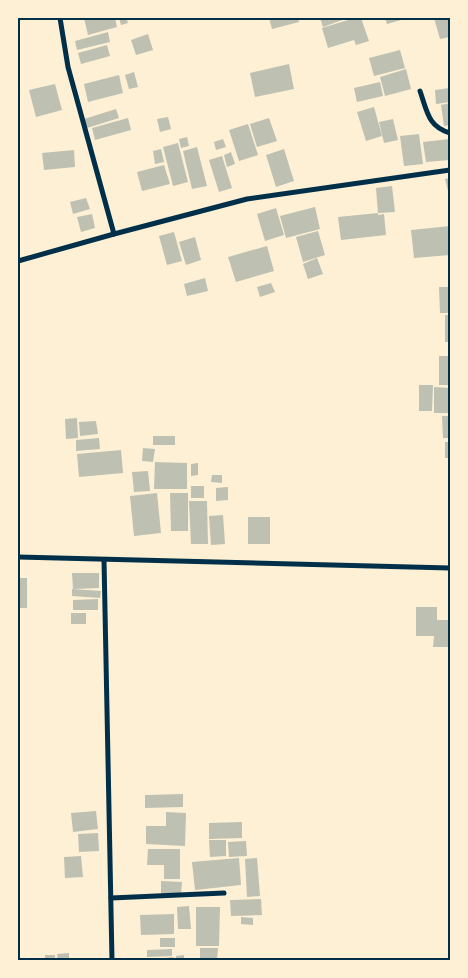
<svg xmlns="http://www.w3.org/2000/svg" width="468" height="978" viewBox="0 0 468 978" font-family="Lato,sans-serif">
<rect width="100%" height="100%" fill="#fdf0d5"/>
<g fill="#bec0b2">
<path d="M84,18H115L117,27L88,35Z"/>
<path d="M119,18H126L128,23L121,25Z"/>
<path d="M269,18H298L299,22L272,29Z"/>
<path d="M320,18H345V19L323,27Z"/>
<path d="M347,18H361L369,41L356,45L354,40L328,48L322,28L348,20Z"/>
<path d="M385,18H408L387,24Z"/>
<path d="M434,18H450V37L440,39Z"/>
<path d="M108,32L110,42L77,50L75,41Z"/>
<path d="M148,34L153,50L136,55L131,40Z"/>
<path d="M107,45L110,56L81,64L78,53Z"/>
<path d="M400,50L405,68L374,76L369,58Z"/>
<path d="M289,64L294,89L255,97L250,73Z"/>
<path d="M406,69L411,89L385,96L380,77Z"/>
<path d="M134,72L138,87L129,89L125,75Z"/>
<path d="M119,75L123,93L88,102L84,84Z"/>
<path d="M380,82L383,96L357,102L354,88Z"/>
<path d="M55,84L62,110L36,117L29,90Z"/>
<path d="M450,88V102L436,104L435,90Z"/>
<path d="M450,103V125L444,126L441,105Z"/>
<path d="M374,107L382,136L366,141L357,112Z"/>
<path d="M116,109L119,118L87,128L84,119Z"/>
<path d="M168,117L171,129L160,132L157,119Z"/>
<path d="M128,118L131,130L95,140L92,128Z"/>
<path d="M269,118L277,141L257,147L250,124Z"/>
<path d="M393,119L398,140L384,143L379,122Z"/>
<path d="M248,124L258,155L239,161L229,130Z"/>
<path d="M419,134L423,164L404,166L400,136Z"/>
<path d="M187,137L189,146L181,148L179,139Z"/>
<path d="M223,139L226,147L216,150L214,142Z"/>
<path d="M450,139V160L426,162L423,142Z"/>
<path d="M178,143L188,182L173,186L163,147Z"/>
<path d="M197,147L207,186L192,189L183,151Z"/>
<path d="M161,149L164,162L155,164L153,151Z"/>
<path d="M284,149L294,181L276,187L266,155Z"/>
<path d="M74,150L75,167L44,170L42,153Z"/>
<path d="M231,152L235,164L227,167L224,155Z"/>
<path d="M222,156L232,188L219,192L209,160Z"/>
<path d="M164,165L170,184L142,191L137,172Z"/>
<path d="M450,178V199L445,179Z"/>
<path d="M392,186L395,212L378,213L376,188Z"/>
<path d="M86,198L90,209L73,214L70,202Z"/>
<path d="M315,207L320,229L286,238L280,216Z"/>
<path d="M276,208L284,235L265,241L257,214Z"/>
<path d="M378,213V215L384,214L386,235L341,240L338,217Z"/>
<path d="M92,214L95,228L81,232L77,217Z"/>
<path d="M450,226V255L414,258L411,230Z"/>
<path d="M318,231L325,255L303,262L296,237Z"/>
<path d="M174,232L182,261L167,265L159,236Z"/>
<path d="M195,237L201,260L186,265L179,242Z"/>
<path d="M267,246L274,271L236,282L228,257Z"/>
<path d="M317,258L323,274L308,279L303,264Z"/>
<path d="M205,278L208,291L187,296L184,284Z"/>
<path d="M271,283L275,292L260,297L257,287Z"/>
<path d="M439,287H450V313H440Z"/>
<rect x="445" y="315" width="5" height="27"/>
<rect x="439" y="356" width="11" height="29"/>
<path d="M419,385H433L432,411H419Z"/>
<path d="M434,387L450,388V413H434Z"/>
<path d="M442,416H450V438H443Z"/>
<path d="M77,418L78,438L66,439L65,419Z"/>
<path d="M96,421L98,434L80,436L79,422Z"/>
<rect x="153" y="436" width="22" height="9"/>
<path d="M99,438L100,449L76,451V440Z"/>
<rect x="445" y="442" width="5" height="16"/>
<path d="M143,448L155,449L153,462L142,461Z"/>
<path d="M121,450L123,473L79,477L77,454Z"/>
<path d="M155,462L187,463V489H154Z"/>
<path d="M198,463V475L191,476V464Z"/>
<path d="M148,471L150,491L134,492L132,472Z"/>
<path d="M212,475H222V483L211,482Z"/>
<rect x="191" y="486" width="13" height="12"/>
<path d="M228,487V500L216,501V488Z"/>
<path d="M157,493L161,533L134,536L130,496Z"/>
<path d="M170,493H188V531H171Z"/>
<path d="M189,501H207L208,544H191Z"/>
<path d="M223,515L225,544L211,545L209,516Z"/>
<rect x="248" y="517" width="22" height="27"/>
<path d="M72,573H99V588L73,589Z"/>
<rect x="18" y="578" width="9" height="30"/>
<path d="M72,589L101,591L100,598L72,596Z"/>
<path d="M98,599V610H73V600Z"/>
<path d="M416,607H437V620H450L449,647H433L434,636H416Z"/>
<rect x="71" y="613" width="15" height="11"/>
<path d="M183,794V807L145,808V795Z"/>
<path d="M96,811L98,829L73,832L71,813Z"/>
<path d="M166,812L186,813L185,846L146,844V826H166Z"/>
<path d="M242,822V838L209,839V823Z"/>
<path d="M98,833L99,851L79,852L78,834Z"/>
<path d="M209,840H226V856L210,857Z"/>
<path d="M246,841L247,856L229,857L228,842Z"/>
<path d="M148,849H180V879H164V865H147Z"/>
<path d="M81,856L83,877L65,878L64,857Z"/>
<path d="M239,858L241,885L195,890L192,862Z"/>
<path d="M257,858L260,896L247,897L245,859Z"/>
<path d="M161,881L182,882L181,894H161Z"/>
<path d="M261,899L262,915L231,916L230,900Z"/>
<path d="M189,906L191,929H178L177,907Z"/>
<path d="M196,907H220L219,946H196Z"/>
<path d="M174,914V934L141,935L140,915Z"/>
<path d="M241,917L253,918V925L241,924Z"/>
<rect x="160" y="938" width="15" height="9"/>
<path d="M200,948H218L217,960L200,959Z"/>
<path d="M172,949V956L147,957V950Z"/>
<path d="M69,953V960H58L57,954Z"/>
<rect x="45" y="955" width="10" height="5"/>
<path d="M184,955V960H176V956Z"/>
<path d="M173,957L174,960H155V959Z"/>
</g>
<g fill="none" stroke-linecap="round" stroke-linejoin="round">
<g stroke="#003049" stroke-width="5">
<path d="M420,91C427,111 428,127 450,133"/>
<path d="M114,234L247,199L450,170"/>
<path d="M18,261L114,234L68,67L60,18"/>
<path d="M18,557L450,568"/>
<path d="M104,560L112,960"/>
<path d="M111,898L224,893"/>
</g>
</g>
<rect width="468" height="978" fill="none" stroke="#fdf0d5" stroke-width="38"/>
<rect x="19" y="19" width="430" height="940" fill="none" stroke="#003049" stroke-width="2"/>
</svg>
